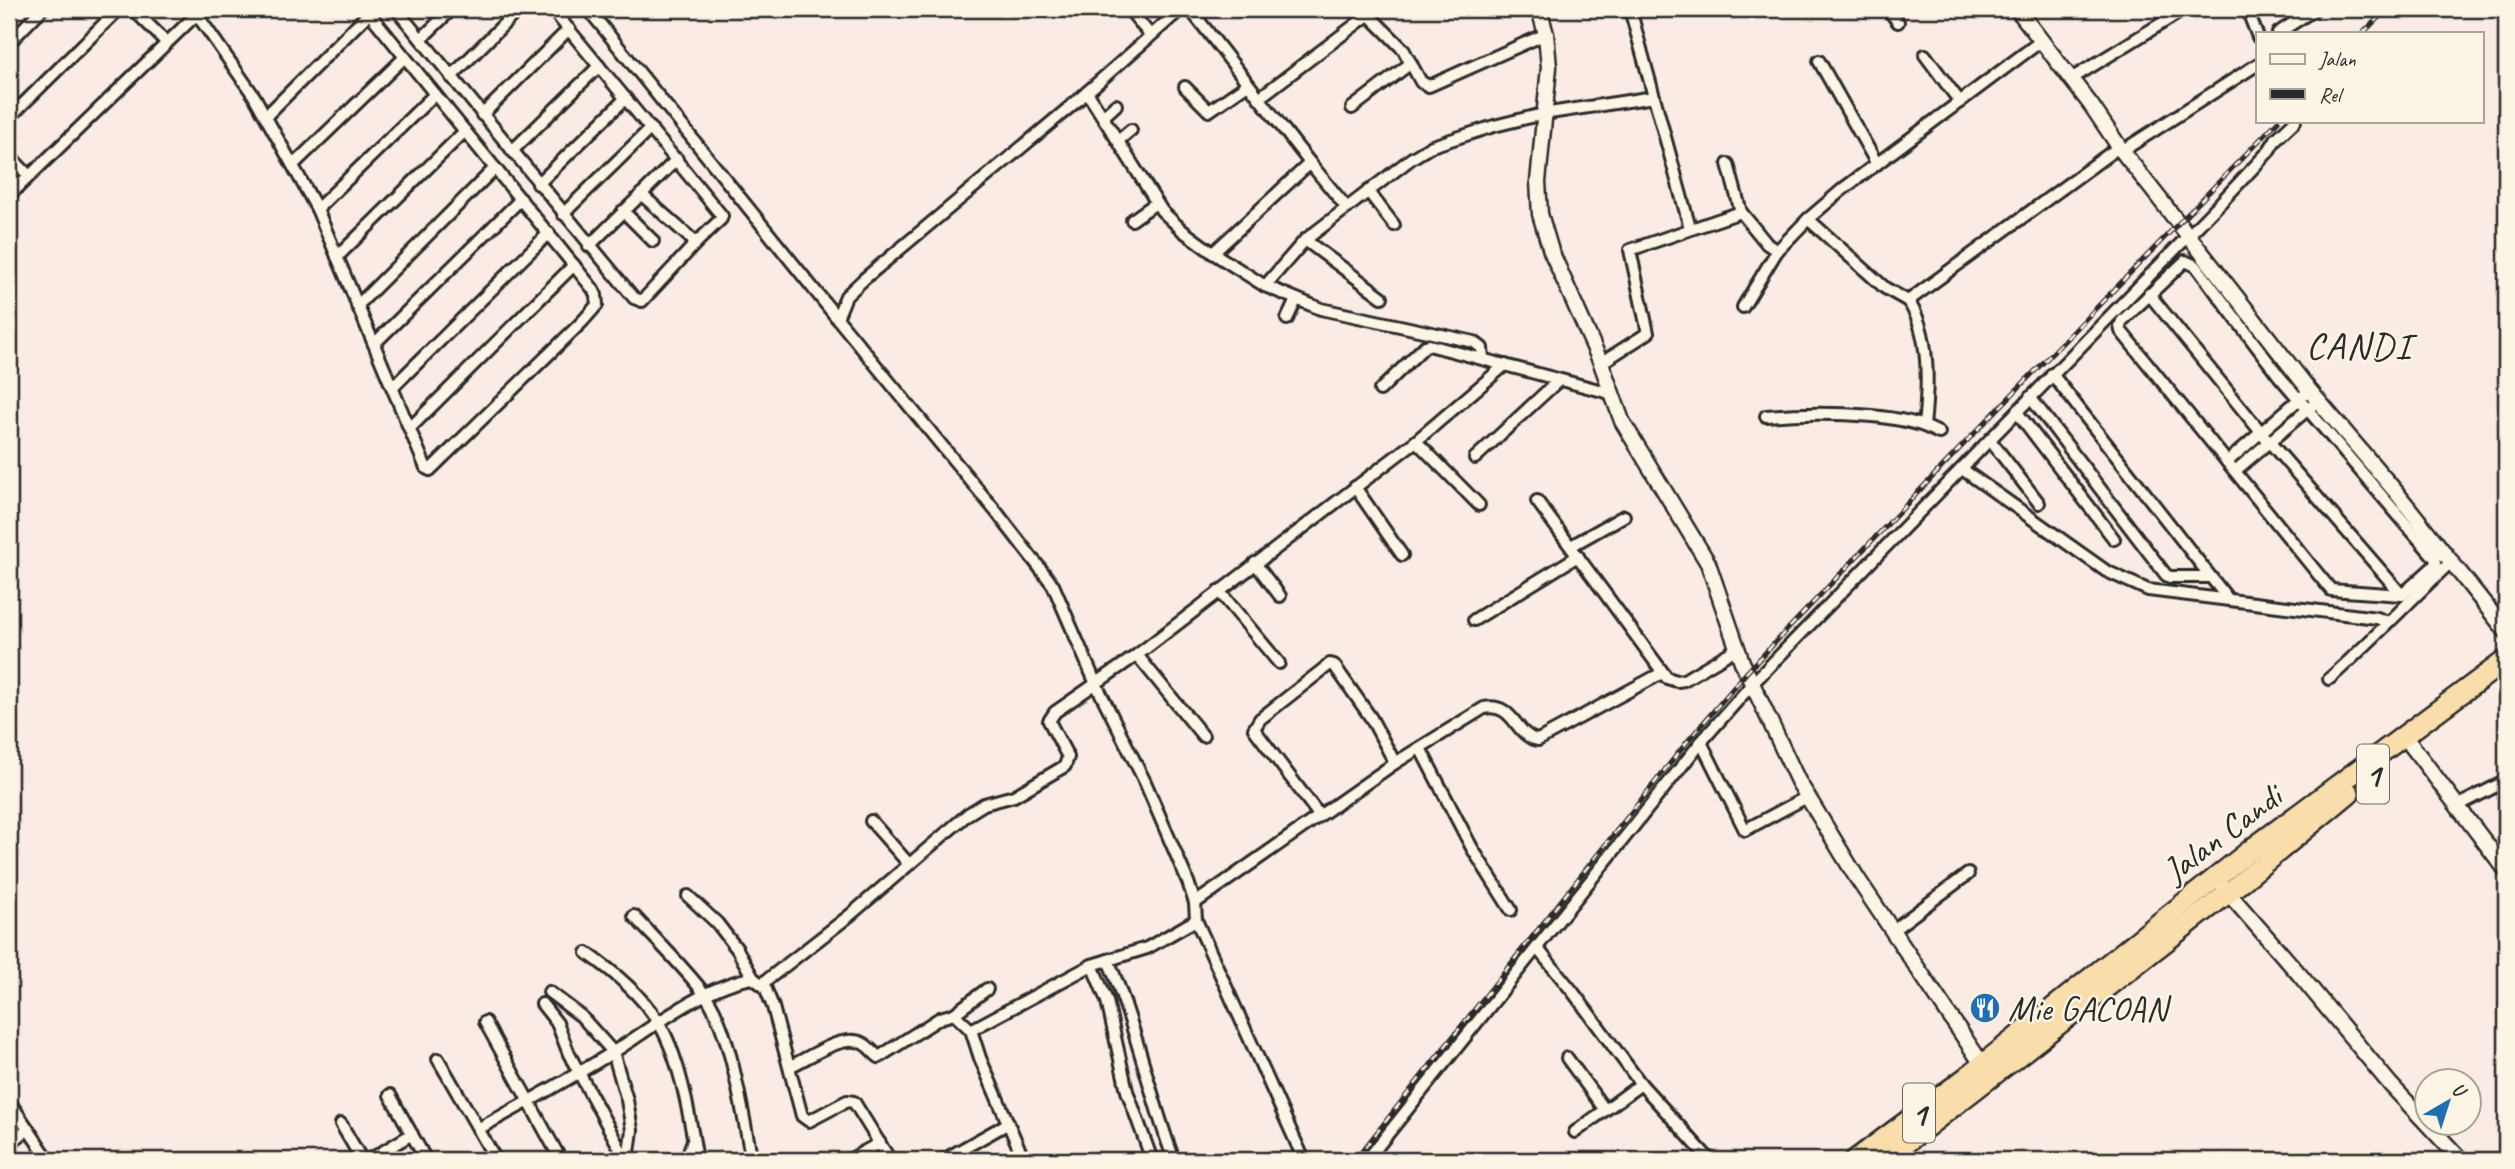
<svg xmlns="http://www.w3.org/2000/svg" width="2515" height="1169" viewBox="0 0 2515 1169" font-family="Caveat,sans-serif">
<rect width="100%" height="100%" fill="#fbebe5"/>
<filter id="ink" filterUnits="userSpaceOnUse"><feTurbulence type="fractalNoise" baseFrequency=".0143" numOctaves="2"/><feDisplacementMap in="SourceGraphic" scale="14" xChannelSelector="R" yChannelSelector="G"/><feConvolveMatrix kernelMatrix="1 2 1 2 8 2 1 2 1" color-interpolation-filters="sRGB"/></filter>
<g filter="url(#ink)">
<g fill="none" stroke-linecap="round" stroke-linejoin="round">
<g stroke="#2b2b2b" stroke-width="16">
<g id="street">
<path d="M133,9L166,42"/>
<path d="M193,9L254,96L317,209L426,468L430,470L582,322L597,305L596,295L593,289L366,9"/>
<path d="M396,9L634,298L642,301L696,243L721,219L722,216L552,9"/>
<path d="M588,9L837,318"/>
<path d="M1129,9L1150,35"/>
<path d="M1181,9L1077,101L864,279L846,296L837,318L998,514L1053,585L1096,684L1145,782L1188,882L1195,903L1196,920L1304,1160"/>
<path d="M1190,9L1310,163L1347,208"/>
<path d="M1630,9L1690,228"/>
<path d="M1888,9L1898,22"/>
<path d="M2247,9L2258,37"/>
<path d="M1369,15L1403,49L1421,82L1429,86L1546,34"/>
<path d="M2278,33L2315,9"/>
<path d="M421,39L452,9"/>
<path d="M9,43L42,9"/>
<path d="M1925,55L1960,102"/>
<path d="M1819,61L1877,164"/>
<path d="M451,77L519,9"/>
<path d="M2071,79L2185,9"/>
<path d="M1185,87L1209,111L1248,84"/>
<path d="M1087,92L1162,211L1183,231L1213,253L1265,286L1321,309L1474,342L1482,348L1483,359"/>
<path d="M1259,98L1376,9"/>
<path d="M1352,108L1411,63"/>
<path d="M482,115L569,29"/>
<path d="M266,116L369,13"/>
<path d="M1103,117L1116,105"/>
<path d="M9,118L119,9"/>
<path d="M1119,140L1131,130"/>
<path d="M512,151L599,66"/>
<path d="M2122,151L2258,64"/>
<path d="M9,155L29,176"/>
<path d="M1728,164L1741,212"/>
<path d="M293,165L405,57"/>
<path d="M538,184L626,98"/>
<path d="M1368,191L1394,225"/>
<path d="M641,194L696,243"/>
<path d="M9,196L202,9"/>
<path d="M317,209L435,94"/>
<path d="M623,211L653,241"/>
<path d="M563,214L651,128"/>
<path d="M1808,219L1885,288L1908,301L2120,146"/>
<path d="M1132,220L1156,203"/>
<path d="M1305,240L1382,297"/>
<path d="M589,246L677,159"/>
<path d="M1213,253L1310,163"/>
<path d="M337,257L465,131"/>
<path d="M2185,261L2196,266L2279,376L2435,558L2436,563L2433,567L2402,595L2331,590L2121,331L2120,326L2122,321Z"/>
<path d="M1265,286L1305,240L1412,158L1432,146L1494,126L1543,114L1654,97"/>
<path d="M2149,294L2260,431L2402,595"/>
<path d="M357,306L495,168"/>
<path d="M1743,307L1777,251"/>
<path d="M1287,319L1296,300"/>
<path d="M374,344L521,199"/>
<path d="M1601,363L1648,333L1630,250L1741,212L1767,244L1777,251L1808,219L1843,189L2041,41"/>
<path d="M2052,374L2228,599"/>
<path d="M393,387L549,233"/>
<path d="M1380,390L1425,346L1429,345L1610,393"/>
<path d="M2030,397L2166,575L2170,577H2210"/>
<path d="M2017,412L2114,539"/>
<path d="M1766,416C1809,412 1883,412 1924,426C1928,388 1931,333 1908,301"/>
<path d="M1924,426L1939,433"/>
<path d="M410,428L574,265"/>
<path d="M1990,440L2039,503"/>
<path d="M1416,441L1479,505"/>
<path d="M1475,458L1559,380"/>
<path d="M2227,462L2304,395"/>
<path d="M1962,469L2106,571L2148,590L2377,618L2388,622"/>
<path d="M2235,471L2313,405"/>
<path d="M1355,487L1402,555"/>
<path d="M1537,501L1667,678L1677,681L1684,680L1736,649"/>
<path d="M1571,546L1624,516"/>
<path d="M1255,563L1280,596"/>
<path d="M1219,591L1279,663"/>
<path d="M1474,620L1578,556"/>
<path d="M1137,655L1203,736"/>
<path d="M2329,679C2372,641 2410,600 2452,561"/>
<path d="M1701,742L1745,830L1807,797"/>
<path d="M1420,748L1472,848L1511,910"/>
<path d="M2457,806L2506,781"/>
<path d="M1319,815L1254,729L1260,719L1330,664L1334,665L1371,718L1395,763"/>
<path d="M871,821L908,863"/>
<path d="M688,896L717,923L737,949L753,978"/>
<path d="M1195,903L1395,763L1484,708C1515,702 1515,737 1538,740L1662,673"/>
<path d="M634,916C657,941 686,969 706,996C732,1034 742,1114 752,1160"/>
<path d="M1893,930L1968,874"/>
<path d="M1537,948L1573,992L1641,1084L1710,1160"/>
<path d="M587,953C613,971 640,994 657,1020C680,1055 690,1119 697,1160"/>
<path d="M1108,960C1136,1025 1149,1094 1174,1160"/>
<path d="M1092,965L1107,1001L1127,1091L1152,1160"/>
<path d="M763,983L849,916L968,814L984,804L1014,796L1065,766L1068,757L1049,721L1055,712L1137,655L1416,441L1505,365"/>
<path d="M549,992L581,1016L613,1052L627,1100L632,1130L628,1160"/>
<path d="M542,1004L557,1023L569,1054L626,1160"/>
<path d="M954,1014L987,989"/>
<path d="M485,1022L561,1160"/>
<path d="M971,1030L1092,965L1147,948L1196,920"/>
<path d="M1567,1058L1605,1110"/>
<path d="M438,1059L496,1160"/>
<path d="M791,1066C809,1058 843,1033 862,1043C869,1046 873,1053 879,1057L940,1018L954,1014L971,1030L980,1058L1024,1160"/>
<path d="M390,1095L426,1160"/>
<path d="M9,1101L49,1160"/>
<path d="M341,1124L362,1160"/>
<path d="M478,1129C524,1104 570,1079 615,1051C653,1027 708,984 753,978L765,987L773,1007L802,1116L809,1121L847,1101L854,1102L890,1160"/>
<path d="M1575,1132L1641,1084"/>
<path d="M9,1144L28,1129"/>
<path d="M369,1160L412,1134"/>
<path d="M686,1160L692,1143"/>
<path d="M849,1160L880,1143"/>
<path d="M943,1160L1007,1124"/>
<path d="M1367,1160L1701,742L1753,683L2225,198L2268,152L2276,139L2295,121"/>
</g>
</g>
<g stroke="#2b2b2b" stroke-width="19">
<g id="secondary">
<path d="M1539,9L1546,34L1549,67L1538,182L1540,214L1551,251L1601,363L1622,421L1708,563L1742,662L1798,781L1857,878L1986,1070"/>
<path d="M2017,9L2091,105L2122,151L2310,391L2396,492L2506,631"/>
<path d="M2411,745L2506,870"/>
<path d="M2223,887L2299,974L2390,1084L2461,1160"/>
</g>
</g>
<g stroke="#2b2b2b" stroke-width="24">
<g id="highway">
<path d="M1855,1160L1968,1076L2253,848L2506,660"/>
<path d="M1884,1160L2228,893L2349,793"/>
</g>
</g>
<use href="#street" stroke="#fcf5e5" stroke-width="10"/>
<use href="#secondary" stroke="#fcf5e5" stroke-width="14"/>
<use href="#highway" stroke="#f9deab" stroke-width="19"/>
<g stroke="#2b2b2b" stroke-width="5">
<g id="rail">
<path d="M2363,33L2387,9"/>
<path d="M1355,1160L1687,742L1747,672L1963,445L2278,121"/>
</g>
</g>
<use href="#rail" stroke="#fcf5e5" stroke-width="2.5" stroke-dasharray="8" stroke-linecap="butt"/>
</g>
</g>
<defs>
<g id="restaurant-disc" transform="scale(1.575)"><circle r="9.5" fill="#1f6fb2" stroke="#fcf5e5"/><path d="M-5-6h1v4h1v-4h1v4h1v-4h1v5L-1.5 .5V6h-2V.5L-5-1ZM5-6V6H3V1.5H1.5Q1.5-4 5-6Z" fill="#fff"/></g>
</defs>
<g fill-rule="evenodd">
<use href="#restaurant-disc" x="1985" y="1008"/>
</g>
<g text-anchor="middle" stroke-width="5" stroke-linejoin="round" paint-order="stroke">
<g fill="#fcf5e5" stroke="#6a6863" stroke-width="2">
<rect x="2357" y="744.5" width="32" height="59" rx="5"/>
<rect x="1903" y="1083.5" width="32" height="59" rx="5"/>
</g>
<g font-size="33" font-weight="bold" fill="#2b2b2b">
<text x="2373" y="786">1</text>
<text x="1919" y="1125">1</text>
</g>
<g font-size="35" fill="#2b2b2b" stroke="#fcf5e5">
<text transform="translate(2222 833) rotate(-37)" y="12">Jalan Candi</text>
</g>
<g font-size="35" fill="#2b2b2b" stroke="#fcf5e5" text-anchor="start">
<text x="2008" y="1020">Mie GACOAN</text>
</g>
<g font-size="38" letter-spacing="2" fill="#2b2b2b" stroke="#fcf5e5">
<text x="2359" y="358">CANDI</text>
</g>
</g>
<rect width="2515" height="1169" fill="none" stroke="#fcf5e5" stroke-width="35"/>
<rect x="18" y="18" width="2480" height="1134" fill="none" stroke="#2b2b2b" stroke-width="2.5" filter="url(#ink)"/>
<rect x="2256" y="32" width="228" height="91" fill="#fcf5e5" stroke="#a8a49b" stroke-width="2"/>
<rect x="2270" y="54" width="35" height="10" fill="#fcf5e5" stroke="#a8a49b" stroke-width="2"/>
<text x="2319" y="66" font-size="21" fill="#2b2b2b">Jalan</text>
<rect x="2270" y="89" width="35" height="10" fill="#2b2b2b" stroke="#a8a49b" stroke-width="2"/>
<text x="2319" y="102" font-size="21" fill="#2b2b2b">Rel</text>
<g transform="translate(2448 1102) rotate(39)"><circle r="33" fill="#fcf5e5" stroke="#a8a49b" stroke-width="2"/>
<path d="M0-5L12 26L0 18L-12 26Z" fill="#1f6fb2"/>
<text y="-10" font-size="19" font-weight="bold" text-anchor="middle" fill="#2b2b2b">U</text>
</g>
</svg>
